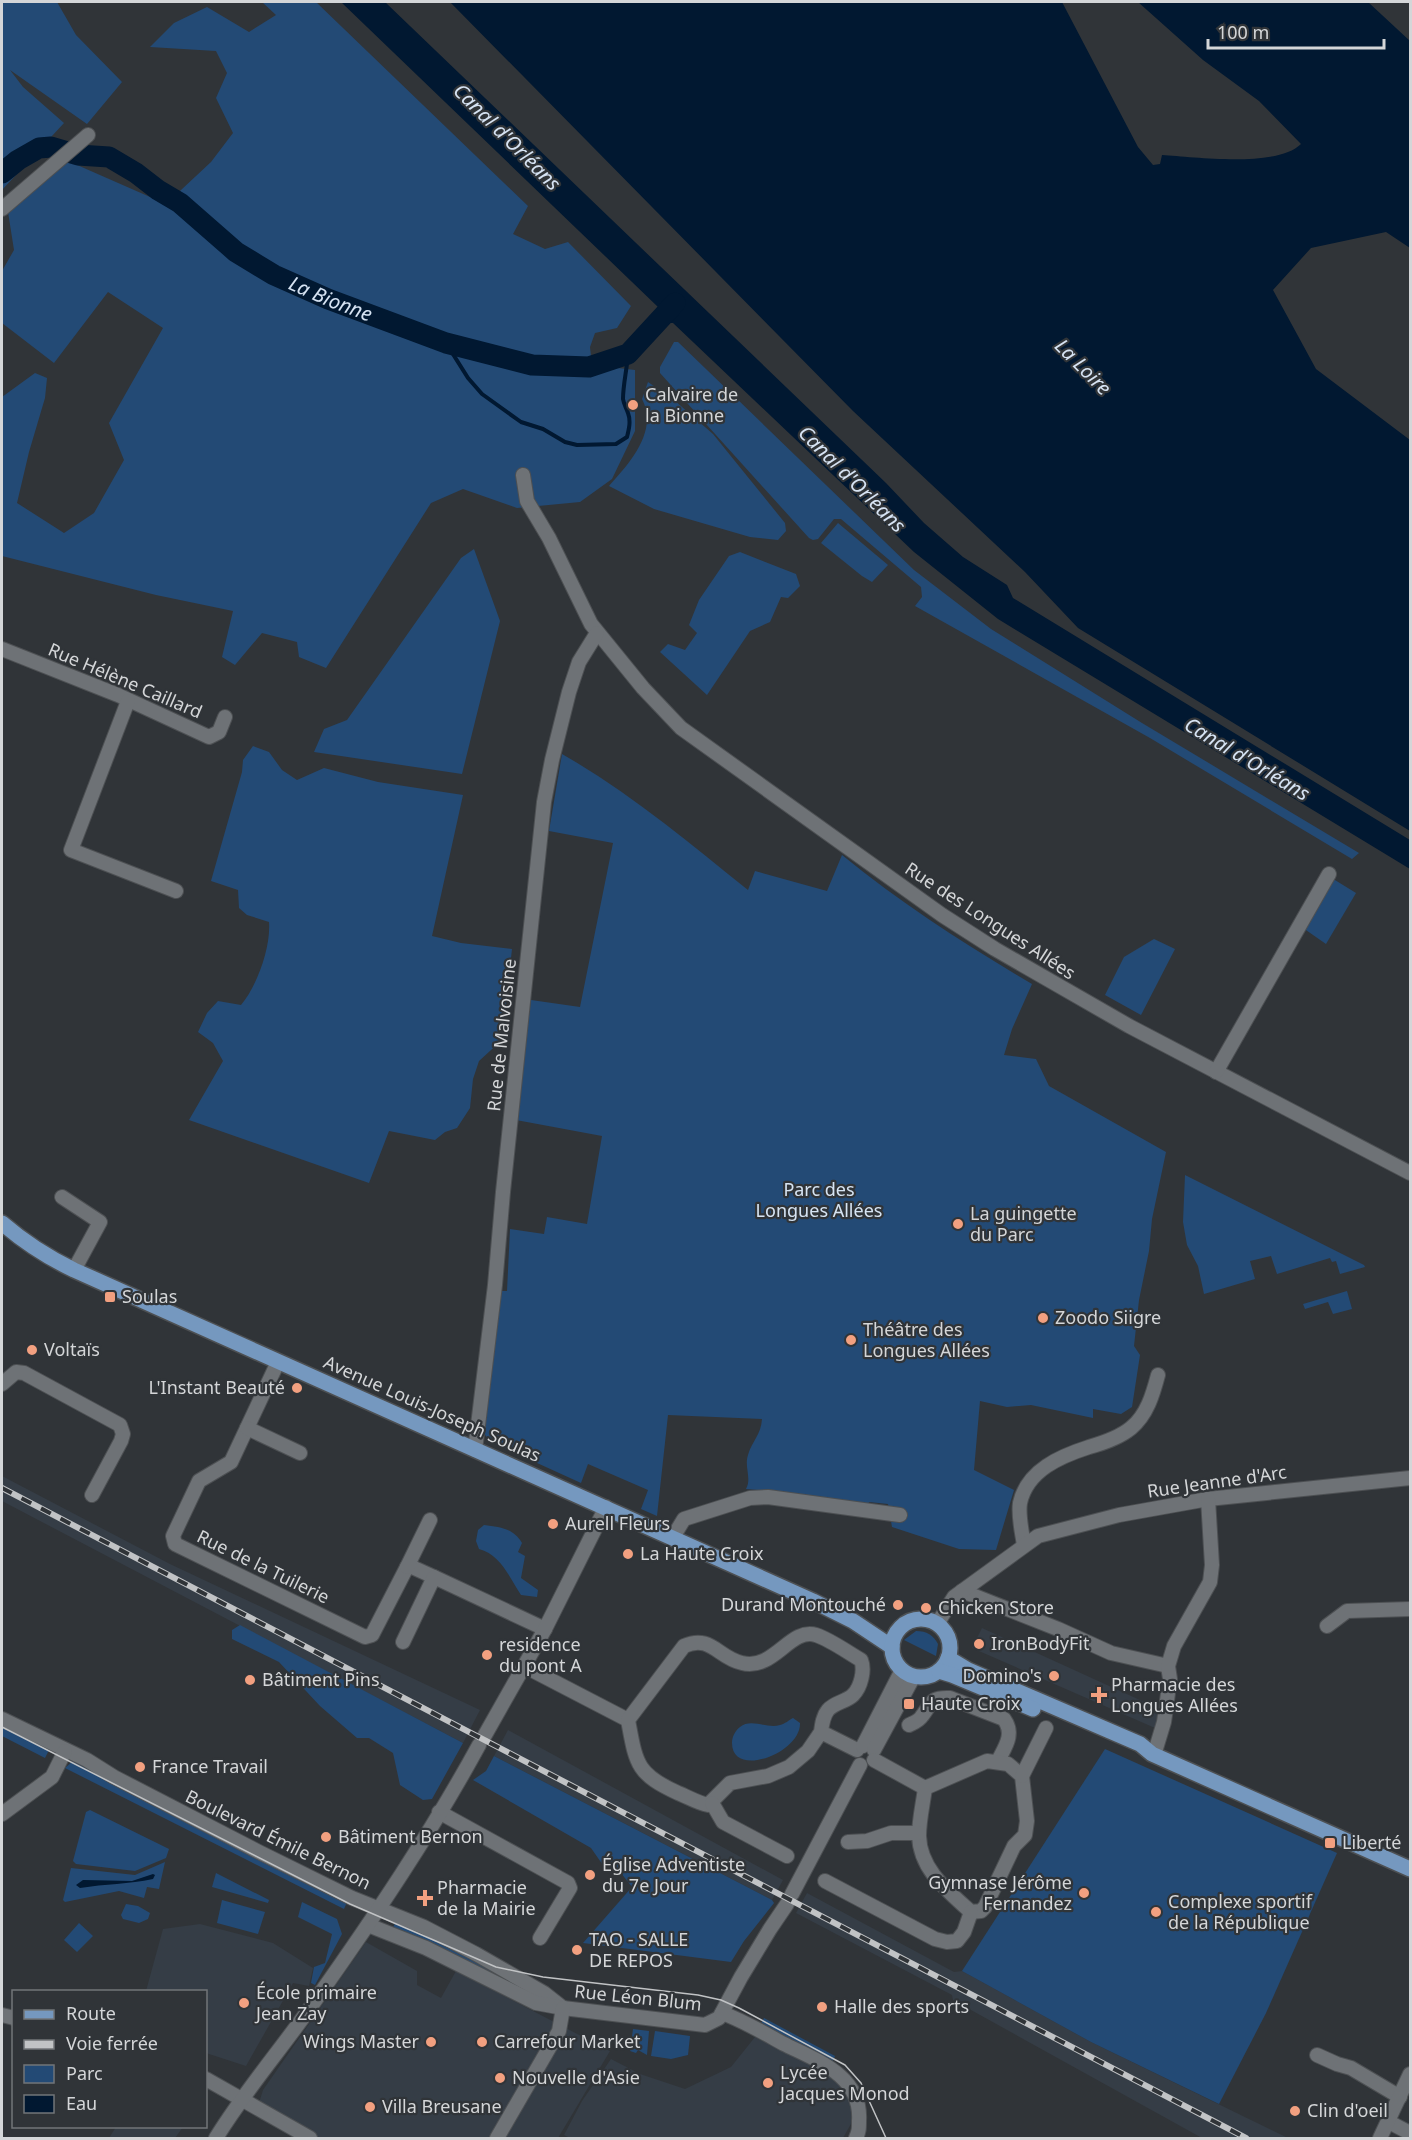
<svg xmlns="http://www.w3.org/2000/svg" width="1412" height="2140" viewBox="0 0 1412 2140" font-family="'Noto Sans',sans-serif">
<rect width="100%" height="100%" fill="#303438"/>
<g fill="#353d46">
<path d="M2,1476L170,1564L480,1710L463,1743L2,1501Z"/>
<path d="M982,1628L1164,1711L1155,1728L972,1648Z"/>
<path d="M508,1730L783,1880L772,1900L494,1756Z"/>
<path d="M807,1893L954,1972L962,1971L1091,2042L1288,2138H1202L953,2000L952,1995L796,1913Z"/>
<path d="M200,1924L273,1943L313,1968L309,1986L293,1983L246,2066L206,2053V1992L146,1991L163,1929Z"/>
<path d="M366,1942L417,1971V1985L441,1998L456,1971L610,2051L558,2138H318L259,2103L263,2090Z"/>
<path d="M755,2037L832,2076L847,2091L852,2104V2122L843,2138H570L564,2135L582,2101L611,2059L640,2074L685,2089L731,2067Z"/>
<path d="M116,2127V2126L183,2127L175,2138H109Z"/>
</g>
<g fill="#234a75">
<path d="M2,2H57L76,35L122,82L87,124L10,70L23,87L64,123L2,190Z"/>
<path d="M262,2H316L528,206L513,234L545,249L568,242L631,306L617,328L595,333L590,347L592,365L635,370V431L612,479L580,502L517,508L463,489L431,503L326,668L299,657L297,642L262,633L235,665L222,657L233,611L156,595L2,556V397L35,373L47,378L45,398L29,452L17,503L64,533L94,513L124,460L109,423L163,328L108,292L54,363L2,323V271L14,250L8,212L68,161L166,204L211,162L233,133L216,98L227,73L216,51L150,47L174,23L207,7L249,32L276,15Z"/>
<path d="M674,342H678L914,570L991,629L1142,723L1359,853L1352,859L1150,738L915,606L922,597L921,587L841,519H834L818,539L813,540L809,538L660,373V367Z"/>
<path d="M648,382L674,400L713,434L785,523L786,531L778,540L750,537L654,509L609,486C629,464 659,431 642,399Z"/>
<path d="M838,523L888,565L872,582L862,576L821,543Z"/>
<path d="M474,549L500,621L462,774L314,752L324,729L347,720L461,558Z"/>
<path d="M740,552L796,574L800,586L788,598L781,597L770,622L750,631L707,695L660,652L668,644L685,650L697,633L689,625L699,600L729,556Z"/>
<path d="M253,746L269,752L282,770L297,780L324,768L378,782L463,795L432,936L461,943L512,949L502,1040L479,1061L473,1079L470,1108L457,1128L445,1132L435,1140L389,1131L369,1183L189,1120L223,1061L213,1043L198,1032L207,1013L218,1001L241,1005C257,986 271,947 269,922L247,915L239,908L238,890L211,881L242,772L243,760Z"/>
<path d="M562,754C629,792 688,842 748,890L755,871L827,891L842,855C902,904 966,945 1032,984L1012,1029L1004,1055L1036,1059L1049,1086L1166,1152L1152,1219L1149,1251L1139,1300L1134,1346L1140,1355L1132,1407L1121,1414L1093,1409V1418L1031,1405L1007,1407L980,1401L974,1470L1014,1490L996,1550L959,1549L892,1527L888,1504L869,1502L865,1514L769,1491L746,1489C752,1478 744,1467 748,1455C752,1441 761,1435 762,1419L668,1415L657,1516L641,1509L648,1490L588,1464L581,1483L489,1441L484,1433V1422L500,1291H507L510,1229L544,1234L547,1217L587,1224L602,1136L516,1120L531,1000L580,1007L613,843L549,831Z"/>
<path d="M1330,877L1356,893L1326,944L1303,928Z"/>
<path d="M1154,939L1175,949L1141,1015L1105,995L1124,957Z"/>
<path d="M1185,1175L1364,1265L1365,1267L1340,1274L1336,1261L1332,1262L1330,1258L1277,1274L1271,1256L1250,1261L1255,1279L1204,1294L1198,1266L1187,1245L1183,1222Z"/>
<path d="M1347,1291L1352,1309L1333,1314L1328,1302L1305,1309L1303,1304Z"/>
<path d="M484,1525C500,1527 513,1528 522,1543L518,1552L525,1556L521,1578L538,1590L537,1597L521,1595C510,1578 500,1554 479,1549L476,1541L478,1530Z"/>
<path d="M240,1625L463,1743L432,1799L423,1800L400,1785L393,1753L369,1738H357L320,1706L279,1662L232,1639V1630Z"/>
<path d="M916,1631C927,1631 933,1635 938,1644L936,1656L904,1640Z"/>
<path d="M793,1718L800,1723C801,1753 732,1779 732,1743C732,1737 735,1731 740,1727C751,1718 767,1729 780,1725C785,1724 789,1720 793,1718Z"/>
<path d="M2,1724L50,1748L45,1758L2,1736Z"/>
<path d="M1105,1749L1337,1853L1266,2013L1219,2104L1091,2042L962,1971Z"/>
<path d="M494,1756L772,1900L774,1903L744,1941L731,1962L583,1943L632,1887L613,1863L605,1868L591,1848L473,1780L486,1771Z"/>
<path d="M73,1761L348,1900L344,1909L65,1768Z"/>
<path d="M90,1810L169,1849L166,1858L135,1871L76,1864L73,1861L86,1812Z"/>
<path d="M165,1862L159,1889L147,1887L144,1898L119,1891L65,1902L63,1900L71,1868L135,1875Z"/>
<path d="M216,1873L269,1900L268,1903L212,1887Z"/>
<path d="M222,1900L265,1912L258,1934L217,1923Z"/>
<path d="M302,1902L337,1919L342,1934L315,1985L311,1983L314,1967L325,1963L332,1934L298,1917Z"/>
<path d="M126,1904L138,1906L150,1913L148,1919L139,1923L123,1919L121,1915Z"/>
<path d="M397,1919L514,1980L490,1974L392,1930Z"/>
<path d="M79,1923L93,1936L77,1952L64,1940Z"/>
<path d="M764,2018L835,2056L831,2065L759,2027Z"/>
<path d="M633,2029L649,2031L647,2055L638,2050L636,2053L630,2051Z"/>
<path d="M655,2031L690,2036L688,2055L671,2059L651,2056Z"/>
</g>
<g fill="#011831">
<path d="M341,2H385L886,483L924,523L963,557L1007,585L1013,598L1410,840V869L998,619L914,552L673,323H669L657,313L658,307Z"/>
<path d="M450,2H1062L1138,147L1153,165L1160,164L1162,155C1195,157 1277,168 1301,144L1259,101L1203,60L1138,2H1368L1410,41V248L1386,232L1311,248L1273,290L1316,369L1410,440V831L1078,628L1025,572L853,411Z"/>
<path d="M153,1874L155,1875L153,1879C129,1884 105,1884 80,1888L76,1885L83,1880L132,1881Z"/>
</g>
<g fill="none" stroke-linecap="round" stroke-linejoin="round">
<path stroke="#011831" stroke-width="4" d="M446,343L468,378L482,394L521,422L543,429L565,442L577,445L616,444L627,437C629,429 631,421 628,413C626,407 624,405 623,399C623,385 627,369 628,354"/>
<path stroke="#011831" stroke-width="21" id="s1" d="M2,173L18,160L39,148L51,147L78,155L109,157L136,173L158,190L180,203L236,252L274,275L328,299L446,343L532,365L589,367L628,354L675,303"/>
<g stroke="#4d5053" stroke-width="16">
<g id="minor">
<path d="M2,209L88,135"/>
<path d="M523,475L527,501L549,538L591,624L643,688L681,728L942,915L995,949L1129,1026L1410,1173"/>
<path d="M2,649L118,695L209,737L219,732L225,717"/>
<path d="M128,701L71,850L176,891"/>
<path d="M1216,1072L1329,874"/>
<path d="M62,1197L100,1222L74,1270"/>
<path d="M278,1362L231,1462L199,1481L173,1536L175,1544L365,1637L372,1635L407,1567H412L434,1577"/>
<path d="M2,1384L16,1372L24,1373L120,1425L123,1434L121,1441L92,1495"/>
<path d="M247,1428L300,1453"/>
<path d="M475,1450L495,1285L503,1192L544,802L552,760L569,692L579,662L597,633"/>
<path d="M673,1537L684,1519L750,1498L768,1497L900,1515"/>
<path d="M1024,1545C1022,1532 1018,1516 1020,1503C1027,1470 1061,1456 1089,1447C1103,1443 1119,1438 1131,1428C1147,1415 1153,1394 1158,1375"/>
<path d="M407,1567L430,1520"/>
<path d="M962,1591L1058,1629L1111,1653L1168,1666"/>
<path d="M937,1624L954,1597L1038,1536L1119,1515L1208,1499L1410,1478"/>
<path d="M1327,1626L1347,1611L1410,1609"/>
<path d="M403,1642L434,1577L545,1629"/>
<path d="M524,1666L628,1720"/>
<path d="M2,1719L87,1760L114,1777L259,1852L352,1898L424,1927L476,1954L544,1993L563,2008"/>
<path d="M909,1725C913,1723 919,1721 922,1716C932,1703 930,1697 950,1698L1004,1719C1015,1734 1005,1747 998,1761"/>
<path d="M821,1732C822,1724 823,1716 828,1710C835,1702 846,1702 853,1695C861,1687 865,1670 861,1660C847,1652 831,1640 816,1635C790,1627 774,1671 742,1663C718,1658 711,1634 684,1646L628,1720C636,1763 636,1774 678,1793C688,1797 698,1803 708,1805L730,1783L768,1776L789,1767L808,1751L821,1732L857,1750"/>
<path d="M485,1735L545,1629L606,1507"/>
<path d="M863,1746L902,1670"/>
<path d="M874,1750L914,1676"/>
<path d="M1154,1755L1164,1722L1170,1679L1168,1666L1174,1646L1210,1582L1212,1565L1208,1499"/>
<path d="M874,1760L925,1788"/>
<path d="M987,1761L1008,1764L1022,1776L1027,1821L1025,1835L1014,1846L985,1907L981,1911L971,1912C948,1891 920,1870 919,1836C919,1820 923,1804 925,1788Z"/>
<path d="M1022,1776L1046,1728"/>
<path d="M712,1803L723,1822L787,1856"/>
<path d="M439,1812L568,1883L570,1888L540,1938"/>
<path d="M2,1814L52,1777L65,1751"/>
<path d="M848,1842L867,1841L891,1833H919"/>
<path d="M825,1881L935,1939L947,1942L957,1941L964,1932L971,1912"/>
<path d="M792,1894L860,1765"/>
<path d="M368,1925L426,1948L536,2003L563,2008L705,2025L719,2018L741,1977L770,1929L787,1904"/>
<path d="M722,2013C744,2021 764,2033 784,2044C818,2061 862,2076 859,2121C859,2129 859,2131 856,2138"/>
<path d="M2,2015L14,2018"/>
<path d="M1317,2055L1337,2064L1351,2068L1400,2097"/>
<path d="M206,2079L310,2138"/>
<path d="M1389,2122L1410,2133"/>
<path d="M216,2138C246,2089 284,2046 317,1998C375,1916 431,1833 479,1745"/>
<path d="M497,2138L559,2031L563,2008"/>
<path d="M1380,2138L1410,2074"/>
</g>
</g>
<g stroke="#4d5053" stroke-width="18">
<g id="major">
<path d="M2,1223C24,1242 47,1257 74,1270L813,1601L853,1621L892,1647"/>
<circle cx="921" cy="1648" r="29"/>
<path d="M948,1658L968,1670L1140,1744L1152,1754L1410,1869"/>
<path d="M939,1671L952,1675L1033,1709"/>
</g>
</g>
<use href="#minor" stroke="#6e7276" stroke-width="14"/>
<use href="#major" stroke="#7598bf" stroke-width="15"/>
<path stroke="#c1c3c5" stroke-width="1.5" d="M2,1727L350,1904L496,1967L543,1977L698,1995L721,2000L739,2008L845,2065L861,2083L886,2138"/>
<g stroke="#c1c3c5" stroke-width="6">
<path id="rail" d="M2,1488L1246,2138"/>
</g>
<use href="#rail" stroke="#303438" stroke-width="4" stroke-dasharray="11" stroke-linecap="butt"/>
</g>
<g fill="#f2a080" stroke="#303438" stroke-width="2">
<circle cx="633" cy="405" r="6"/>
<circle cx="958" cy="1224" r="6"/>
<rect x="104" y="1291" width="12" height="12" rx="3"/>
<circle cx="1043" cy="1318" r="6"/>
<circle cx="851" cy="1340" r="6"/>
<circle cx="32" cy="1350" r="6"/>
<circle cx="297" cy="1388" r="6"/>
<circle cx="553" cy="1524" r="6"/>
<circle cx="628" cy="1554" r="6"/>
<circle cx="898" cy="1605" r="6"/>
<circle cx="926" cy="1608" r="6"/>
<circle cx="979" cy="1644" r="6"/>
<circle cx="487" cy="1655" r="6"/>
<circle cx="1054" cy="1676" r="6"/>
<circle cx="250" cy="1680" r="6"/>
<path d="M1096 1686h6v6h6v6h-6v6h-6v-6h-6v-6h6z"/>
<rect x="903" y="1698" width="12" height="12" rx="3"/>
<circle cx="140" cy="1767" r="6"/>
<circle cx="326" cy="1837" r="6"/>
<rect x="1324" y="1837" width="12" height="12" rx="3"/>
<circle cx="590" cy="1875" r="6"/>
<circle cx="1084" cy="1893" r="6"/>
<path d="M422 1889h6v6h6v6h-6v6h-6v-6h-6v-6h6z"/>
<circle cx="1156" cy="1912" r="6"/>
<circle cx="577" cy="1950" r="6"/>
<circle cx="244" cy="2003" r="6"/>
<circle cx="822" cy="2007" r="6"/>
<circle cx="431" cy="2042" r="6"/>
<circle cx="482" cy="2042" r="6"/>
<circle cx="500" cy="2078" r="6"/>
<circle cx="768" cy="2083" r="6"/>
<circle cx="370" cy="2107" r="6"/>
<circle cx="1295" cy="2111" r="6"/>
</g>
<g text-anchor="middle" stroke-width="4.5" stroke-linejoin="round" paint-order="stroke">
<g font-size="18" fill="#d4d6d8" stroke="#303438" text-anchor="start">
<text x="645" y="401">Calvaire de<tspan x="645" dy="21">la Bionne</tspan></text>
<text x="970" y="1220">La guingette<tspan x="970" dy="21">du Parc</tspan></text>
<text x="122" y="1303">Soulas</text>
<text x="1055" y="1324">Zoodo Siigre</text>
<text x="863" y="1336">Théâtre des<tspan x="863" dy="21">Longues Allées</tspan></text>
<text x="44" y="1356">Voltaïs</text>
<text x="285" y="1394" text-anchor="end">L'Instant Beauté</text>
<text x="565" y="1530">Aurell Fleurs</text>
<text x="640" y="1560">La Haute Croix</text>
<text x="886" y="1611" text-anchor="end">Durand Montouché</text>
<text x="938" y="1614">Chicken Store</text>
<text x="991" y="1650">IronBodyFit</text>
<text x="499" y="1651">residence<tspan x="499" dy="21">du pont A</tspan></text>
<text x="1042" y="1682" text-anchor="end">Domino's</text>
<text x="262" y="1686">Bâtiment Pins</text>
<text x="1111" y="1691">Pharmacie des<tspan x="1111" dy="21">Longues Allées</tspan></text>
<text x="921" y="1710">Haute Croix</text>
<text x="152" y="1773">France Travail</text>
<text x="338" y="1843">Bâtiment Bernon</text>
<text x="1342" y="1849">Liberté</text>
<text x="602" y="1871">Église Adventiste<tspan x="602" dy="21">du 7e Jour</tspan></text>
<text x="1072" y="1889" text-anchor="end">Gymnase Jérôme<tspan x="1072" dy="21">Fernandez</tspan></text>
<text x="437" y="1894">Pharmacie<tspan x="437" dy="21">de la Mairie</tspan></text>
<text x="1168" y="1908">Complexe sportif<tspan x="1168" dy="21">de la République</tspan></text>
<text x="589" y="1946">TAO - SALLE<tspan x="589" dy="21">DE REPOS</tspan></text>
<text x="256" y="1999">École primaire<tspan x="256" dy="21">Jean Zay</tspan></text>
<text x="834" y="2013">Halle des sports</text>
<text x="419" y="2048" text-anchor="end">Wings Master</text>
<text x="494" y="2048">Carrefour Market</text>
<text x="780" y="2079">Lycée<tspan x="780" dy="21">Jacques Monod</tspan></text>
<text x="512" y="2084">Nouvelle d'Asie</text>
<text x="382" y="2113">Villa Breusane</text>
<text x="1307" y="2117">Clin d'oeil</text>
</g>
<g font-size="18" fill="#d4d6d8" stroke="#303438">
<text transform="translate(125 681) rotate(23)" y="6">Rue Hélène Caillard</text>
<text transform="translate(990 921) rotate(33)" y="6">Rue des Longues Allées</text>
<text transform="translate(502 1035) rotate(-84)" y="6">Rue de Malvoisine</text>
<text transform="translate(432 1409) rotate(24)" y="6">Avenue Louis-Joseph Soulas</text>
<text transform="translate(1217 1482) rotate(-8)" y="6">Rue Jeanne d'Arc</text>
<text transform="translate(263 1567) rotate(26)" y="6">Rue de la Tuilerie</text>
<text transform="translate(278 1840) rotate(26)" y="6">Boulevard Émile Bernon</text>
<text transform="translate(638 1998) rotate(6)" y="6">Rue Léon Blum</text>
</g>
<g font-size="18" fill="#d6e4f3" stroke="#303438">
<text x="819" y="1196">Parc des<tspan x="819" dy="21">Longues Allées</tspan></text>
</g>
<g font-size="20" font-style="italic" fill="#d6e3f3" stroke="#303438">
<text transform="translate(507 137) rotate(45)" y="7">Canal d'Orléans</text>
<text dy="7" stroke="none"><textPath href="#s1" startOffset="381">La Bionne</textPath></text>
<text transform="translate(1083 367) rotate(45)" y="7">La Loire</text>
<text transform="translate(852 479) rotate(45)" y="7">Canal d'Orléans</text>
<text transform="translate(1247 759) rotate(31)" y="7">Canal d'Orléans</text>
</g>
</g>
<rect width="1412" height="2140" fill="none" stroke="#d4d6d8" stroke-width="6"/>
<rect x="12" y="1990" width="195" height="138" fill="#303438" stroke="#727578" stroke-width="1.5"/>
<rect x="24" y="2010" width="30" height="9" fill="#7598bf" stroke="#727578" stroke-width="1.5"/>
<text x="66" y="2020" font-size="18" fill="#d4d6d8">Route</text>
<rect x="24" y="2040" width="30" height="9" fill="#c1c3c5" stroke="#727578" stroke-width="1.5"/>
<text x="66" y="2050" font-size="18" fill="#d4d6d8">Voie ferrée</text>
<rect x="24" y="2065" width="30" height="18" fill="#234a75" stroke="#727578" stroke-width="1.5"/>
<text x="66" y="2080" font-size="18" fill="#d4d6d8">Parc</text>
<rect x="24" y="2095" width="30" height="18" fill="#011831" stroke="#727578" stroke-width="1.5"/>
<text x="66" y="2110" font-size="18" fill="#d4d6d8">Eau</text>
<path d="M1208 39v9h176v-9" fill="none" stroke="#d4d6d8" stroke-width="3"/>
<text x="1217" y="39" font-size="18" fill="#d4d6d8" stroke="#303438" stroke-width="4.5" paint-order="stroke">100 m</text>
</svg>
